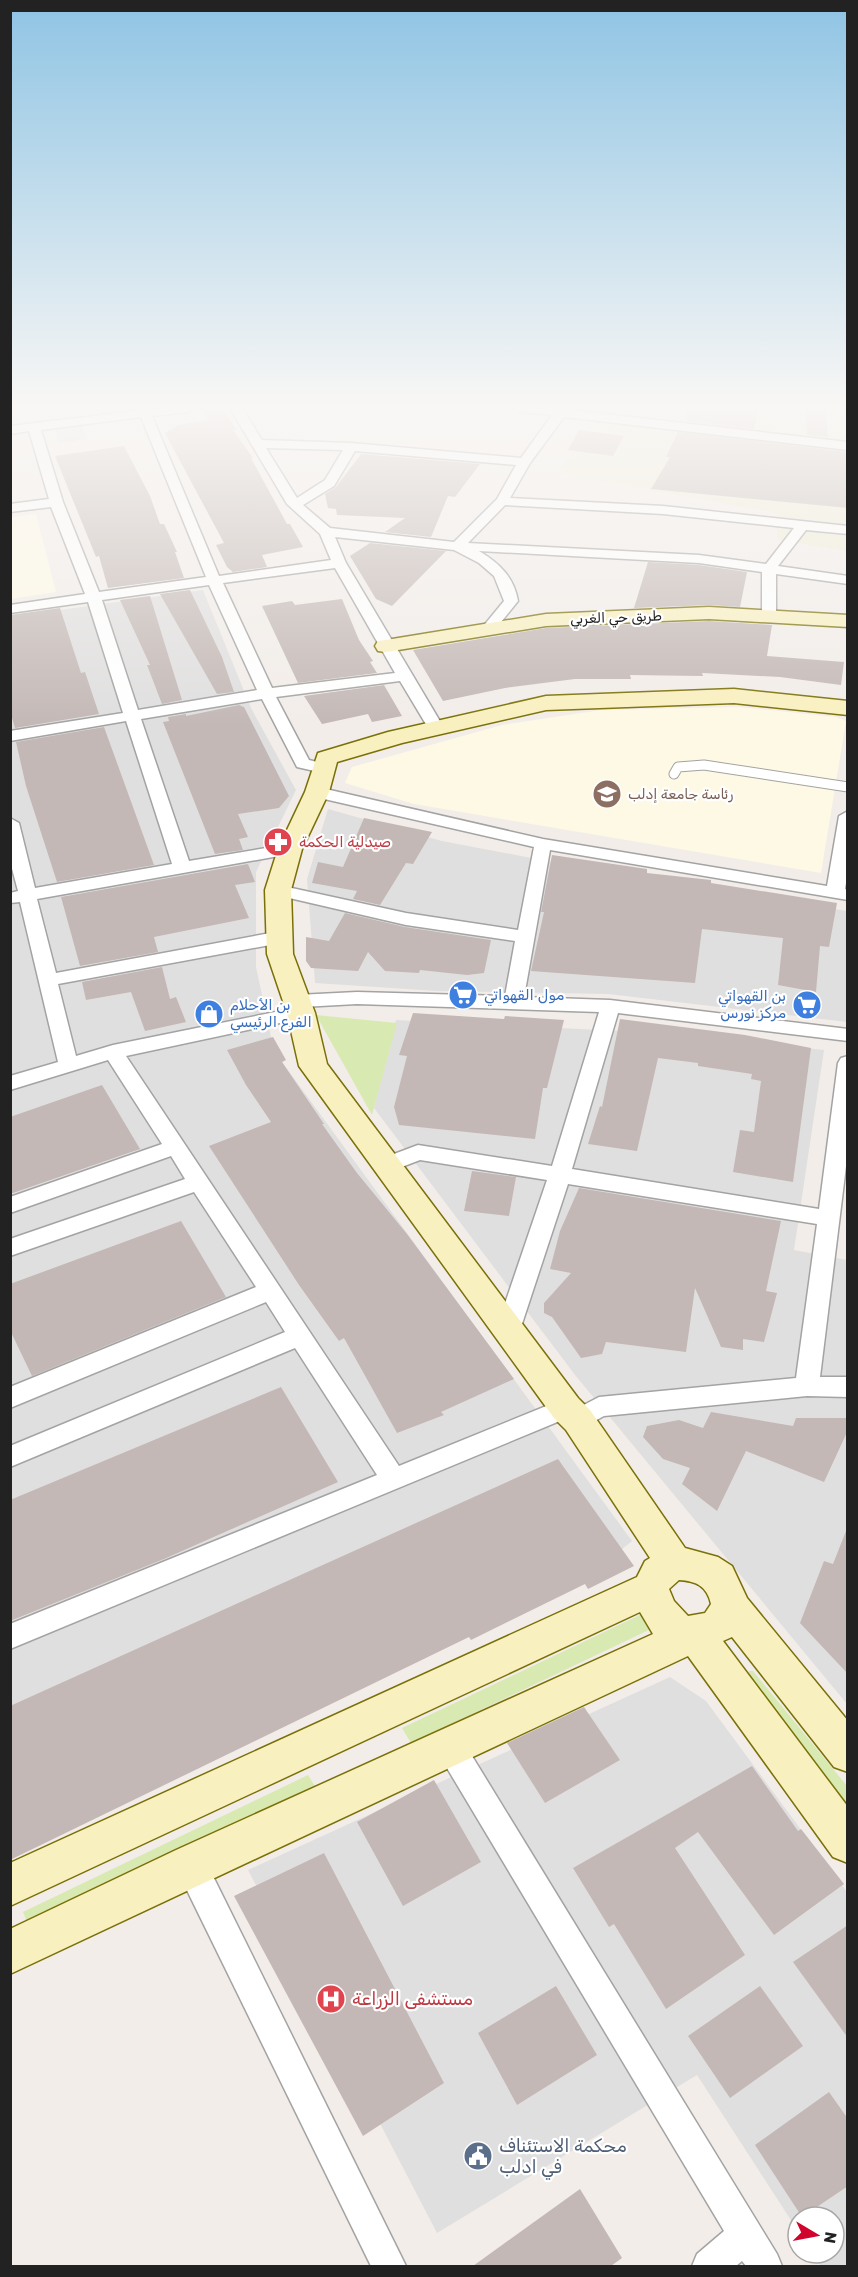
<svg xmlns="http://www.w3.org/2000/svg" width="858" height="2277" viewBox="0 0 858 2277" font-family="Rubik,'Noto Naskh Arabic',sans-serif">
<rect width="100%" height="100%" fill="#f2ede9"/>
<g fill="#e0dfdf">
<path d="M70,426H82L87,439L58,443L56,430Z"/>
<path d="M203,590L251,708L296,790L256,872V967L274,1051L632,1541L599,1568L10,1835V617Z"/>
<path d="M328,809L442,841L625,876L847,911V1022L608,994L437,991L315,983L307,879Z"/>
<path d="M396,1020L663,1033L824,1050L794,1250L847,1260V1704L575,1375L374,1108Z"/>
<path d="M670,1677L706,1701L847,1892V2266H821L812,2253H834V2217H798V2231L697,2075L437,2233L248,1870Z"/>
</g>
<g fill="#fef9e5">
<path d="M36,514L56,592L11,599V517Z"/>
<path d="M739,707L836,717L846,721L821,873L414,804L345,783L352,767L502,725L601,710Z"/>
</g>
<path fill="#efecd5" d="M606,408H847V551L777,540V513L557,473Z"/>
<g fill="#d8eab1">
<path d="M316,1015L397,1023L372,1115Z"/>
<path d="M642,1614L651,1629L411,1743L402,1728Z"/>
<path d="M749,1671H753L847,1786V1806L748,1675Z"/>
<path d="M308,1775L318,1791L29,1927L23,1912Z"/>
</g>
<g fill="#c3b8b5">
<path d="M200,408L223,410L237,430H233L253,458H251L287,524H290L303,547L262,555L267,567L233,572L227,567L216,545L224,543L165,433L178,425L209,420Z"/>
<path d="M687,408H758L754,429L687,421Z"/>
<path d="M805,408H825L828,437L807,435Z"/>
<path d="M579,430L624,436L613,456L568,450Z"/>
<path d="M678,432L848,452V508L651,489L670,457H666Z"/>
<path d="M124,446L150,496L160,524H164L177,552H175L184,578L108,588L99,556L96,557L55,456Z"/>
<path d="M361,454L480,464L455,497L448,496L431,537L385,532L405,518L337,515L336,509L328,508L325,494L336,487Z"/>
<path d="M370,543L446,551L392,606L376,599L350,556Z"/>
<path d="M648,562L699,565L747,572L740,607L709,605L634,608Z"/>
<path d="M190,590L222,657L234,692L217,694L160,594Z"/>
<path d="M150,596L182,700L162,704L147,665H150L120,600Z"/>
<path d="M342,599L359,640L373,661L370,662L377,673L298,683L262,606L292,601L295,605Z"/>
<path d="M60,608L81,673L85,672L99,714L15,728L10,711V615Z"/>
<path d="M709,621L772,625L767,656L844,662L841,685L780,677L702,673L703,676L630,675L631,679H575L505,688L443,701L413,650L546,628Z"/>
<path d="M384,685L402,716L372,722L368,714L322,724L304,696Z"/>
<path d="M239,705L244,707L289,796L279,808L238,814L248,837L239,839L243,850L215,854L163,722L169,721L168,717L186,714V716Z"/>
<path d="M104,727L154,865L57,882L26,786L16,742Z"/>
<path d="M364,818L432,832L413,864L406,863L380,905L353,899L357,891L312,883L318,862L343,867Z"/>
<path d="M552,855L647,869V873L711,880V883L837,903L829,947L820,946L816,992L778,985L783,938L702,929L695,983L531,971L544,912H541Z"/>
<path d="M248,864L255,882L235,885L249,918L154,937L158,952L80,966L61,897Z"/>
<path d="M345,913L405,927L491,940L484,973L467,975L420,970L419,973L385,971L368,952L358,971L311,968L306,961V937L329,941Z"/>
<path d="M162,967L170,999L176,997L186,1022L145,1031L131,992L86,1000L82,982Z"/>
<path d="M413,1013L504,1019L505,1016L564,1020L547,1088H543L535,1139L399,1125L394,1107L407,1056L399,1055Z"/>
<path d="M620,1019L745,1035L811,1048L793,1182L733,1172L740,1130L754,1132L761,1081L751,1079L752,1074L698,1066V1063L658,1058L637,1151L588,1144L600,1106L602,1107Z"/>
<path d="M273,1037L286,1060L282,1062L324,1124H322L357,1173L407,1234L514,1379L441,1412L444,1415L397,1433L344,1338L339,1341L299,1285L209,1146L271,1122L246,1085L227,1050Z"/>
<path d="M102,1085L140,1149L10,1194V1117Z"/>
<path d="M472,1171L516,1177L509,1216L464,1211Z"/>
<path d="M579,1188L781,1221L766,1291L777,1293L764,1342L743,1339V1350L721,1347L695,1288L686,1352L606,1342L602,1354L581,1358L552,1317L544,1313V1303L571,1273L550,1269L560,1231Z"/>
<path d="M181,1221L226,1297L32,1376L10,1330V1284Z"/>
<path d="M281,1387L338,1482L164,1559L10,1621V1500Z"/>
<path d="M711,1412L793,1426L796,1418H848V1430L824,1482L746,1451L717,1511L682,1484L690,1468L663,1459L643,1437L647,1426L679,1420L703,1428Z"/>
<path d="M558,1459L634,1566L588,1589L585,1584L471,1640L469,1637L10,1860V1706Z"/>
<path d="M846,1531L848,1532V1674L800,1623L824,1561L833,1564Z"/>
<path d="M584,1707L620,1760L545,1803L507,1743Z"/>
<path d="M752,1766L798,1831L801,1829L844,1884L774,1935L698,1832L675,1848L745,1955L666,2009L614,1924L609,1927L573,1868Z"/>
<path d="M434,1780L481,1862L403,1906L357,1822Z"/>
<path d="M324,1853L444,2083L363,2136L234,1896Z"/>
<path d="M848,1925V2038L793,1962Z"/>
<path d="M556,1986L597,2055L517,2105L478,2033Z"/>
<path d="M760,1986L803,2046L730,2098L688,2036Z"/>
<path d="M829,2092L848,2119V2186L802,2217L755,2145Z"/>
<path d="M580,2189L622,2258L611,2266H473Z"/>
</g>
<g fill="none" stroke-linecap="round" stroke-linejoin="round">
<g stroke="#a3a3a3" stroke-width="11">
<path id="lane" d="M674,774L678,767L704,765L848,787"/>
</g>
<g stroke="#a3a3a3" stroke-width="3">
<g id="street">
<path d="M162,408H194L188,412L152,416L219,576L331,560L320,534L287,504L230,408H242L262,440L351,443L521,458L552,415L519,412L513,408H570L569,410L848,442V450L564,417L530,463L510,498L663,506L848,526V534L806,530L778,566L848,576V584L776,574V615L769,619L762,615V572L699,563L479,551C499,563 514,577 518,601L493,632L488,633L481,629L504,601L494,576L479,563L454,550L335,537L346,563L444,728L442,731H430L400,681L276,697L309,760L329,765L331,768L323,773L297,767L262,699L141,719L189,861L290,844L299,849L290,854L37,899L56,973L281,931L290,937L281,943L58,984L76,1056L113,1045L300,1007L290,1005L287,1001L290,997L297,995L357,992L505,996L515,941L406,925L272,894L269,890L278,885L406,913L518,930L534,847L311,796L309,792L311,788L317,787L543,839L827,886L839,816L848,811V871L845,889L848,890V900L550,850L524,997L610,1000L848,1029V1041L618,1013L572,1169L819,1209L838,1063L841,1058L848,1056V1150L820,1377H848V1397L807,1396L604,1416L578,1430L569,1427L567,1418L10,1649V1624L377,1475L295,1348L10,1467V1446L285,1332L266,1302L10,1408V1387L256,1287L194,1192L10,1256V1239L185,1179L171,1156L10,1213V1197L162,1144L108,1060L10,1090V1076L58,1062L20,902L10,903V893L18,891L10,861V818L19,823L35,888L172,864L126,721L10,741V731L123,713L88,602L10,613V605L85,594L51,507L10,512V504L49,499L29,431L10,434V426ZM141,417L206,577L99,592L63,502L41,430ZM266,448L343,450L325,480L297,498ZM355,451L516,465L497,499L454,542L330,528L303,505L334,486ZM505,505L663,514L794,528L766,564L699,555L468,543ZM335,568L395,673L272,688L223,583ZM209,585L257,690L138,710L102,600ZM357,1004L599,1012L552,1166L418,1145L378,1160L375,1165L378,1170L386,1173L420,1160L547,1180L496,1330L500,1336L508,1339L516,1336L520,1330L568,1184L817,1224L796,1378L599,1397L578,1408L575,1401L566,1398L399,1466L126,1056L308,1017L311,1013L302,1007Z"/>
<path d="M451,1735L461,1738L777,2254L782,2266H746L742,2261L736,2266H692L697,2254L724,2231L441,1758L437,1748L441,1738Z"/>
<path d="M191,1850L202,1854L406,2266H371L180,1876L176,1865L180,1854Z"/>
</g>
</g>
<g stroke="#7a7007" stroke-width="3">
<g id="secondary">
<path d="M709,607L848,615V627L709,619L546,626L386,652L378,651L375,646L378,641L386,640L546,614Z"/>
<path d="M734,689L848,701V715L734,703L546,710L402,743L337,762L329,792L302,849L291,890L293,954L315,1013L327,1064L578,1398L590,1410L685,1548L718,1557L732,1566L747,1598L848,1721V1772L834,1767L732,1637L723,1641L848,1807V1863L833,1857L688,1656L10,1974V1929L176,1850L653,1634L640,1612L10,1906V1863L637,1577L645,1561L650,1558L566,1430L554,1418L299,1066L287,1013L267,954L265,890L278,849L305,792L318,753L388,732L546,696ZM679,1580C696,1581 707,1586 711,1604L705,1613L688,1616L674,1601L669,1589Z"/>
</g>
</g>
<use href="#lane" stroke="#fff" stroke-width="9"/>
<use href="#street" fill="#fff" fill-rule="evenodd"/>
<use href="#secondary" fill="#f9f0c0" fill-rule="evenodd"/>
</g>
<linearGradient id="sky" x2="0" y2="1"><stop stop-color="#8fc4e4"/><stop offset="0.56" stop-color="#f9f7f5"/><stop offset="1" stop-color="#f9f7f5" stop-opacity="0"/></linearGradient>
<rect width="858" height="726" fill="url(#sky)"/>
<defs>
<g id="school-disc" transform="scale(1.5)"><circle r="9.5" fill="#8d6e63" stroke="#fff"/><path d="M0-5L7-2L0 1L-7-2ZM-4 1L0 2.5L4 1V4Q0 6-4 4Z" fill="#fff"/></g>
<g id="pharmacy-disc" transform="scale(1.5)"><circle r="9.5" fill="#e0444e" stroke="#fff"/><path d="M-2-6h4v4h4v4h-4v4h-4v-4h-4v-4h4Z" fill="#fff"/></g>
<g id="supermarket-disc" transform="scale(1.5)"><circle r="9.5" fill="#3f7fe0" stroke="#fff"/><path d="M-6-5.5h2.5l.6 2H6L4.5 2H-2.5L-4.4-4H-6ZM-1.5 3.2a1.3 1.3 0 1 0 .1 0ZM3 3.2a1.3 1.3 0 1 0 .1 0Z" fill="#fff"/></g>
<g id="shop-disc" transform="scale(1.5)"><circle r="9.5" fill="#3f7fe0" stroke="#fff"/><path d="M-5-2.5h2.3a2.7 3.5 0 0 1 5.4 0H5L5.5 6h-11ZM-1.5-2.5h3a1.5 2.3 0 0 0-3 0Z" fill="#fff"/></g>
<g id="hospital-disc" transform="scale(1.5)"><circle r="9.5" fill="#e0444e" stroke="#fff"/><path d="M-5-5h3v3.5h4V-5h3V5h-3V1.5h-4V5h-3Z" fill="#fff"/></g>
<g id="civic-disc" transform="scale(1.5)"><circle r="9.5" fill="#5c6f8a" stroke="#fff"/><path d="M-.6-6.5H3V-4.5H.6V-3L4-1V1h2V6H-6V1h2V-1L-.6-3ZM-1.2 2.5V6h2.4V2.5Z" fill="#fff"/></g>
</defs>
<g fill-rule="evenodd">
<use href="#school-disc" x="607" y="794"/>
<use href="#pharmacy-disc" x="278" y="842"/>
<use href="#supermarket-disc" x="463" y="995"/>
<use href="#supermarket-disc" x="807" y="1005"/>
<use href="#shop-disc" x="209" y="1014"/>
<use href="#hospital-disc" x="331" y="1999"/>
<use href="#civic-disc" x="478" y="2156"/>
</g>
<g text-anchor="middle" stroke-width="4.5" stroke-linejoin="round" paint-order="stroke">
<g font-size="14" fill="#222" stroke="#fff">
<text transform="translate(616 617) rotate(-2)" y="5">طريق حي الغربي</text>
</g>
<g font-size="14" fill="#785e54" stroke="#fff" text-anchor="start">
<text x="628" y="799">رئاسة جامعة إدلب</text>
</g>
<g font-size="15" fill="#be3a42" stroke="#fff" text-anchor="start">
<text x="299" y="847">صيدلية الحكمة</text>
</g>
<g font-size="15" fill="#366cbe" stroke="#fff" text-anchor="start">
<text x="484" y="1000">مول القهواتي</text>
<text x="786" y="1001" text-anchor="end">بن القهواتي<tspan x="786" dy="17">مركز نورس</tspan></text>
<text x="230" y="1010">بن الأحلام<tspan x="230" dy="17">الفرع الرئيسي</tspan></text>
</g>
<g font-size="18" fill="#be3a42" stroke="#fff" text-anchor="start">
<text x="352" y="2005">مستشفى الزراعة</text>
</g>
<g font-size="18" fill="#4e5e75" stroke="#fff" text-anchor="start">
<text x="499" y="2152">محكمة الاستئناف<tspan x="499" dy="21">في ادلب</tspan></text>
</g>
</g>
<rect width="858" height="2277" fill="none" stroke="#222222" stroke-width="24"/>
<g transform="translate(816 2235) rotate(100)"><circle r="28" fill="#ffffff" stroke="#a7a7a7" stroke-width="1.5"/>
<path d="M0-4.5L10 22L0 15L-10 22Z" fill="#d0042d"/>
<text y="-9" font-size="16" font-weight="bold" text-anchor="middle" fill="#222222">N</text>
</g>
</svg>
